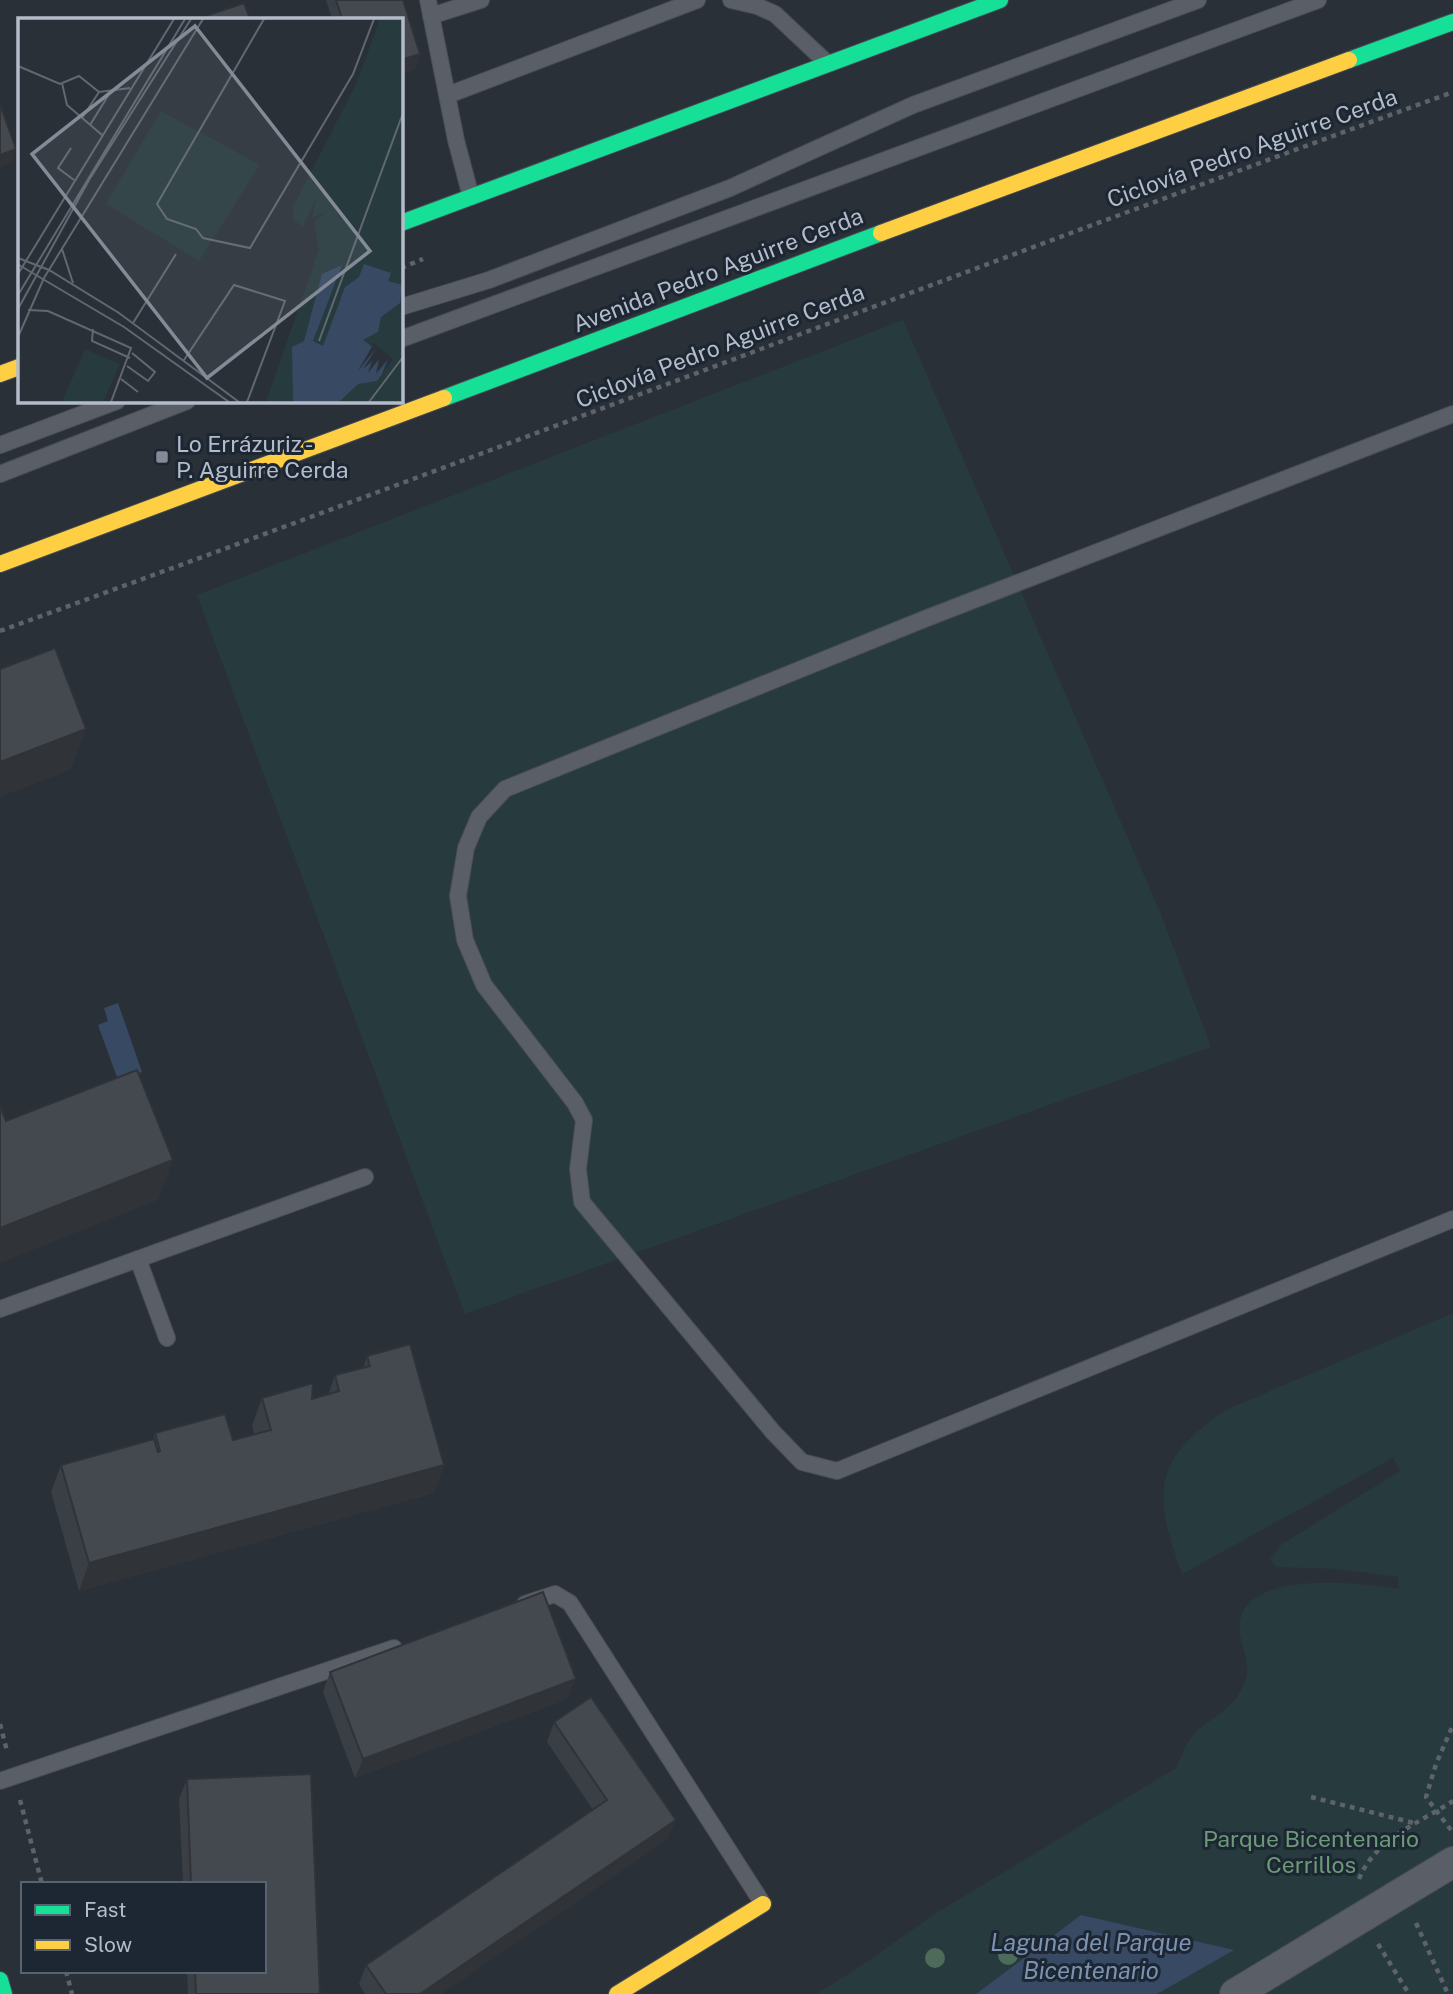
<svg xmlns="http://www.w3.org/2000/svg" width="1453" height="1994" viewBox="0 0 1453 1994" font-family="'Public Sans',sans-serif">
<rect width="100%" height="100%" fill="#2a3038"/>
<g fill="#273a3e">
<path d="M903,320L1160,912L1211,1047L465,1314L197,595Z"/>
<path d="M1453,1313V1994H816L855,1970L933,1915L1176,1768C1182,1755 1186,1742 1197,1731C1213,1716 1232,1710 1242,1688C1256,1662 1237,1648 1240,1622C1247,1569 1363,1583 1399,1589L1398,1577L1337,1569L1276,1567L1270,1559L1282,1544L1400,1471L1393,1458L1182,1574C1153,1494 1151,1459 1228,1409Z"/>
</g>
<g fill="#384963">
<path d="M118,1003L142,1072L118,1080L98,1025L108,1021L104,1008Z"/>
<path d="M1081,1915L1234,1950L1157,1994H976Z"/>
</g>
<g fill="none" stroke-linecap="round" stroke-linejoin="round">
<g stroke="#484c53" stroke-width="18">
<g id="lane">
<path d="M428,0L456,140L471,197"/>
<path d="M731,0L757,6L775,14L826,62"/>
<path d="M431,16L481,0"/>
<path d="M448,95L697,0"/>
<path d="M401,307L489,280L730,188L913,105L1198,0"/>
<path d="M401,339L1318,0"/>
<path d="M1453,414L922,620L505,789L479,817L466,848L458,896L465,940L484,985L575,1103L584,1120L578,1169L582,1202L773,1432L802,1462L837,1471L1453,1219"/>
<path d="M0,445L117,401"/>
<path d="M0,474L187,401"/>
<path d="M138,1259L167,1338"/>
<path d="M0,1309L365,1177"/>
<path d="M525,1604L555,1594L570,1603L763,1904"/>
<path d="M0,1781L394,1648"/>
</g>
</g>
<g stroke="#484c53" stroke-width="32">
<path id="street" d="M1235,1994L1453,1862"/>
</g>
<g stroke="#484c53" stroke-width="18">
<g id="fast">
<path d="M1349,60L1453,22"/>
<path d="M401,223L1000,0"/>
<path d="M444,398L881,233"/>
<path d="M0,1980L4,1994"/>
</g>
</g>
<g stroke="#484c53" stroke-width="18">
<g id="slow">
<path d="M881,233L1349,60"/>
<path d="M0,374L19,367"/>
<path d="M0,564L444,398"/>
<path d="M617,1994L763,1904"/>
</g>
</g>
<g stroke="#5d636a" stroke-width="4.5" stroke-dasharray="5 5" stroke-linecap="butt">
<path d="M401,268L423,259"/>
<path d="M0,631C485,455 968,269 1453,92"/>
<path d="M0,1724L7,1751"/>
<path d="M1311,1797L1414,1823"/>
<path d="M20,1800L42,1884"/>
<path d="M1451,1830L1426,1797L1436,1764L1453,1725"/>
<path d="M1359,1879C1375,1839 1419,1823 1453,1801"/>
<path d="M1416,1923L1448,1994"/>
<path d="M1378,1944L1409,1994"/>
<path d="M66,1971L72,1994"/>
</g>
<use href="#lane" stroke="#5a5e66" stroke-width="16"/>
<use href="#street" stroke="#5a5e66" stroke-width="30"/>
<use href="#fast" stroke="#16e098" stroke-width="16"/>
<use href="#slow" stroke="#ffcf43" stroke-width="16"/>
</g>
<g fill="#4e6a5a">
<circle cx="1008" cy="1955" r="10"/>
<circle cx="935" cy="1958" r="10"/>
</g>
<g fill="#3a3f45">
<path d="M326,0H403L420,54L414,70L401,19H332Z"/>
<path d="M367,1356L444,1465L434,1493L79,1591L51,1492L61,1465L153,1440L155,1433L233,1440L254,1434L252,1426L262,1398L312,1399L328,1395L335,1375L363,1368Z"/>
<path d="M330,1672L568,1699L355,1778L323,1692Z"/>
<path d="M554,1722L668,1839L441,1994H365L359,1984L366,1965L593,1810L547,1742Z"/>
<path d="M311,1774L320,1994H188L187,1971H264V1884H183L179,1799L187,1779Z"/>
</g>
<g fill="#303338">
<path d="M420,54L414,70L401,74V60Z"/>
<path d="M16,149L11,164L0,168V155Z"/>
<path d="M86,729L71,770L0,797V762Z"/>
<path d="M173,1160L158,1200L0,1263V1228Z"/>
<path d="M444,1465L434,1493L79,1591L89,1563Z"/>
<path d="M576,1679L568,1699L355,1778L363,1759Z"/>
<path d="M676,1820L668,1839L441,1994H420Z"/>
</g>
<g fill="#444950" stroke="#303338" stroke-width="2">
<path d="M336,0H403L420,54L401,60V19H342Z"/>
<path d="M244,3L250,19H197Z"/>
<path d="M0,104L16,149L0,155Z"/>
<path d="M55,648L86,729L0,762V669Z"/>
<path d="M137,1070L173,1160L0,1228V1106L6,1121Z"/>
<path d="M410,1344L444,1465L89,1563L61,1465L154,1439L158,1452L160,1451L155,1433L225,1414L233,1440L271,1430L262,1398L313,1383L312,1399L339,1391L335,1375L370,1366L367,1356Z"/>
<path d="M543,1592L576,1679L363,1759L330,1672Z"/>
<path d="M591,1697L676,1820L420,1994H386L366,1965L607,1800L554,1722Z"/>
<path d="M311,1774L320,1994H196L195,1971H264V1884H191L187,1779Z"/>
</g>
<rect fill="#848b96" stroke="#1d2633" stroke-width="2.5" x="155" y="450" width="14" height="14" rx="3.5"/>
<g text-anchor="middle" stroke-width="6" stroke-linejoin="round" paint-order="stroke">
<g font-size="23" fill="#b4bcc9" stroke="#1d2633">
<text transform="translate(1252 148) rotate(-20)" y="8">Ciclovía Pedro Aguirre Cerda</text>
<text transform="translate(718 270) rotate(-21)" y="8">Avenida Pedro Aguirre Cerda</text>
<text transform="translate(720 346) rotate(-21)" y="8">Ciclovía Pedro Aguirre Cerda</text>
</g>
<g font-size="23" fill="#b4bcc9" stroke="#1d2633" text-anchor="start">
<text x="176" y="452">Lo Errázuriz -<tspan x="176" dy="26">P. Aguirre Cerda</tspan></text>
</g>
<g font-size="23" fill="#6b9a76" stroke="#1d2633">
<text x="1311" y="1847">Parque Bicentenario<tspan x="1311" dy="26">Cerrillos</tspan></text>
</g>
<g font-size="24" font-style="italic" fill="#7c92b1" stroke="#1d2633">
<text x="1091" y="1951">Laguna del Parque<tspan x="1091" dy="28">Bicentenario</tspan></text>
</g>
</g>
<g transform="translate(18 18)">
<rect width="385" height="385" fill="#2a3038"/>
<path d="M362,1H385V384H248L301,232L296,204L311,192L294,200L299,178L285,209L275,201L276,187L339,64ZM143,93L242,147L181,243L88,186ZM67,331L102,346L85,384H44Z" fill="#273a3e"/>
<path d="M346,246L373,255L370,263L385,267L382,285L363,299L360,314L345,322L372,342L364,356L359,363L340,366L321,384H275L274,329L286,323L304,256L324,247L295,323L305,328L327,269L341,259Z" fill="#384963"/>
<path d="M356,325L375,341L364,356L370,341L358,356L361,341L350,355L354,343L345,351L359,329L340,353Z" fill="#2a3038"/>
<path fill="none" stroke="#616872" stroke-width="2" d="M246,1L139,186L149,201L178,211L185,220L232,230L335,56L356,1M0,48L42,66L61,58L81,74L112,70M44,65L49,87L84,117M64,100L81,74M72,107L93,73M53,130L40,150L56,162M44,231L55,265M0,240L31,252L101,295L221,384M1,247L106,309L211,384M0,256L156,1M0,277L167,1M0,291L71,162L173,1M10,292L30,293L113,330L93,384M115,305L158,236M75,311L74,323L112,340M0,319L26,260L185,1M301,323L385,95M166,342L216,267L267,283L229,384M109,348L130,363L137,354L114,335M103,361L120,374M351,384L385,339"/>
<path fill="#848b96" fill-opacity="0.15" stroke="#848b96" stroke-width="3.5" d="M177,8L352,233L189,360L14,136Z"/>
<rect width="385" height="385" fill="none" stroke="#b4bcc9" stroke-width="3.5"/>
</g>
<rect x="21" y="1882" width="245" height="91" fill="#1d2633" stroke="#59626f" stroke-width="2"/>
<rect x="35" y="1905" width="35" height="10" fill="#16e098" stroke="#59626f" stroke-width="2"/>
<text x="84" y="1917" font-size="21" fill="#b4bcc9">Fast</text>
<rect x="35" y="1940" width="35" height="10" fill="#ffcf43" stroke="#59626f" stroke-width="2"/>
<text x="84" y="1952" font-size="21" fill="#b4bcc9">Slow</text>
</svg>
